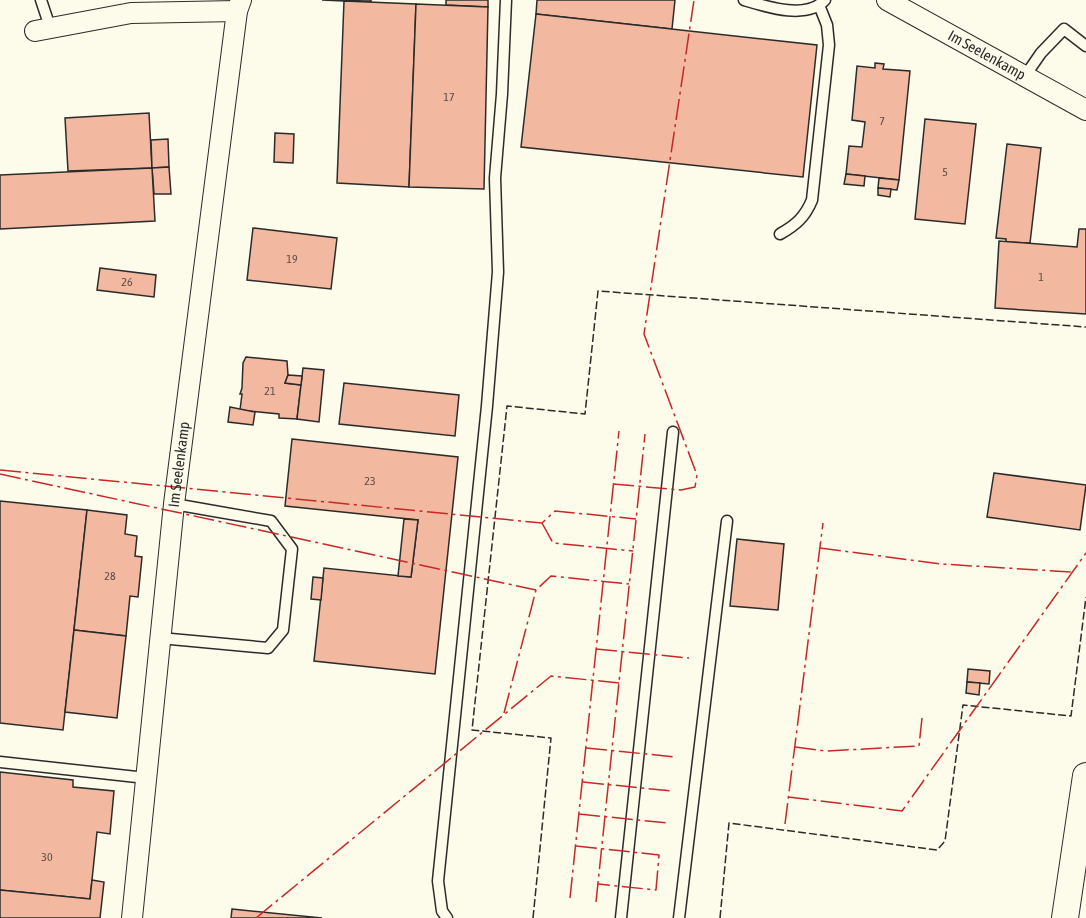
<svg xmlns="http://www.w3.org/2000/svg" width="1086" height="918" viewBox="0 0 1086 918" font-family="'Asap Condensed',sans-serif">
<rect width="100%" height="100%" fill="#fdfbea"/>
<g fill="#f2b8a0" stroke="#2b2b2b" stroke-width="1.5">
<path d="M322,0H371V2L344,1Z"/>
<path d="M446,0H488V7L446,5Z"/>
<path d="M537,0H675L672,29L536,14Z"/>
<path d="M344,1L416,4L409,187L337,183Z"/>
<path d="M416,4L488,7L484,189L409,187Z"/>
<path d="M536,14L817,45L803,177L521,147Z"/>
<path d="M875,63L884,64L883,69L910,71L899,180L846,174L849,146L862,147L865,122L852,120L857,66L875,68Z"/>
<path d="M149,113L152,168L68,171L65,118Z"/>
<path d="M925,119L976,124L965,224L915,219Z"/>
<path d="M275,133L294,134L293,163L274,162Z"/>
<path d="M168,139L169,167L152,168L151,140Z"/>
<path d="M1007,144L1041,148L1030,243L1006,242V239L996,238Z"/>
<path d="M169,167L171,194H154L152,168Z"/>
<path d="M152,168L155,221L0,229V175Z"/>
<path d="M846,174L865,176L864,186L844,184Z"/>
<path d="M879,178L899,180L897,190L878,188Z"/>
<path d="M878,188L891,189L890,197L878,195Z"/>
<path d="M253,228L337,238L331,289L247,280Z"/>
<path d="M1079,229H1086V314L995,308L999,241L1077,247Z"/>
<path d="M100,268L156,275L154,297L97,290Z"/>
<path d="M246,357L287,361L288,375L285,383L301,385L297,419L279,418V414L240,410L242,394H240L242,388L243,363Z"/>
<path d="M303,368L324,370L319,422L297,419Z"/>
<path d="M288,375L302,376L301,385L285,383Z"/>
<path d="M344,383L459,395L455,436L339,424Z"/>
<path d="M230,407L255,412L253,425L228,422Z"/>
<path d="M292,439L458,457L435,674L314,661L324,568L411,577L418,520L285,506Z"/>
<path d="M994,473L1086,485L1080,530L987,517Z"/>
<path d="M0,501L87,510L63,730L0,723Z"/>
<path d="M87,510L127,515L125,534L137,536L135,556L142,557L138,597L130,596L126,636L74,630Z"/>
<path d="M404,519L418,520L411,577L398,576Z"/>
<path d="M737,539L784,544L778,610L730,606Z"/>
<path d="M313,577L323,578L321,600L311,599Z"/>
<path d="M74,630L126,636L117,718L65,712Z"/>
<path d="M968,669L990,671L989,684L967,682Z"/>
<path d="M967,682L980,683L979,695L966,693Z"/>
<path d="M0,772L73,780V787L114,791L110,834L97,832L90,899L0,890Z"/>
<path d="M92,880L104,882L100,918H0V890L90,899Z"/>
<path d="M232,909L322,918H231Z"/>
</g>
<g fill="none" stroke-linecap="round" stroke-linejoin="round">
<g stroke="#2b2b2b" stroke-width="13">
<g id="service">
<path d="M41,0L50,27"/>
<path d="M744,0C767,7 807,20 825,0"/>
<path d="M1025,76L1041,53L1064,29L1086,46"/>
<path d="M780,234C796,225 805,217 812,200L829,45L827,25L819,5"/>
<path d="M160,638L268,648L283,630L292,549L271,521L174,504"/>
<path d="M0,762L146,778"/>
<path d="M447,918L442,911L438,881L487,406L498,272L495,178L502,94L506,0"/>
<path d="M621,918L673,432"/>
<path d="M679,918L727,521"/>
</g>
</g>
<g stroke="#2b2b2b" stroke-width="22">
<g id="minor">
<path id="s1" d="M887,0L1086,110"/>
<path d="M35,31L131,13L237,11"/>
<path id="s2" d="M132,918L174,504L237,11L241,0"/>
</g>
</g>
<g stroke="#2b2b2b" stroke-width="28">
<path id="tertiary" d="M1065,918L1086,776"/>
</g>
<use href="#service" stroke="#fdfbea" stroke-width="10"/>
<use href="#minor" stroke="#fdfbea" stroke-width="20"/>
<use href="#tertiary" stroke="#fdfbea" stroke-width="26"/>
<g stroke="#2b2b2b" stroke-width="1.5" stroke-dasharray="8 3" stroke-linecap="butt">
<path d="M533,918L551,738L472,730L507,406L585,414L598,291L1086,327"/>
<path d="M720,918L729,823L937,850L945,841L963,705L1071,716L1086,597"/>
</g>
<g stroke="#c62828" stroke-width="1.5" stroke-dasharray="21 4.5 3 4.5" stroke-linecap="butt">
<path d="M0,470L542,523L555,511L636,519"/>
<path d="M0,474L536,590"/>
<path d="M613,484L681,490L695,487L697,475L644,334L694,0"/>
<path d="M542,523L553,543L633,551"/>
<path d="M820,548L941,564L1072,572"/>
<path d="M596,649L689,658"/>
<path d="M504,713L536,590L551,576L629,584"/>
<path d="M795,747L826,751L919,746L922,718"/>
<path d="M586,748L676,757"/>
<path d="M583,782L671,791"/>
<path d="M788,797L902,811L1086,553"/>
<path d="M579,814L667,823"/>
<path d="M785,824L823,523"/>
<path d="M576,846L659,855L656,890L598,884"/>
<path d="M570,898L619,431"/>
<path d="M596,902L645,434"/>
<path d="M256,918L551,676L619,683"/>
</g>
</g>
<g text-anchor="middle" stroke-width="4.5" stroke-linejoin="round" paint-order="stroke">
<g font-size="12" fill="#5d4e48">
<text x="449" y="101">17</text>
<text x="882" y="125">7</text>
<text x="945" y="176">5</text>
<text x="292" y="263">19</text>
<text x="1041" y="281">1</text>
<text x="127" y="286">26</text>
<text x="270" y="395">21</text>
<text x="370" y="485">23</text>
<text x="110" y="580">28</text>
<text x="47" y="861">30</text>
</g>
<g font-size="15" fill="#2b2b2b" stroke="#fdfbea">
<text dy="5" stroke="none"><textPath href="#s1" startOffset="114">Im Seelenkamp</textPath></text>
<text dy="5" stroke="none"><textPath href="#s2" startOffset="456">Im Seelenkamp</textPath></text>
</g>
</g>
</svg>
